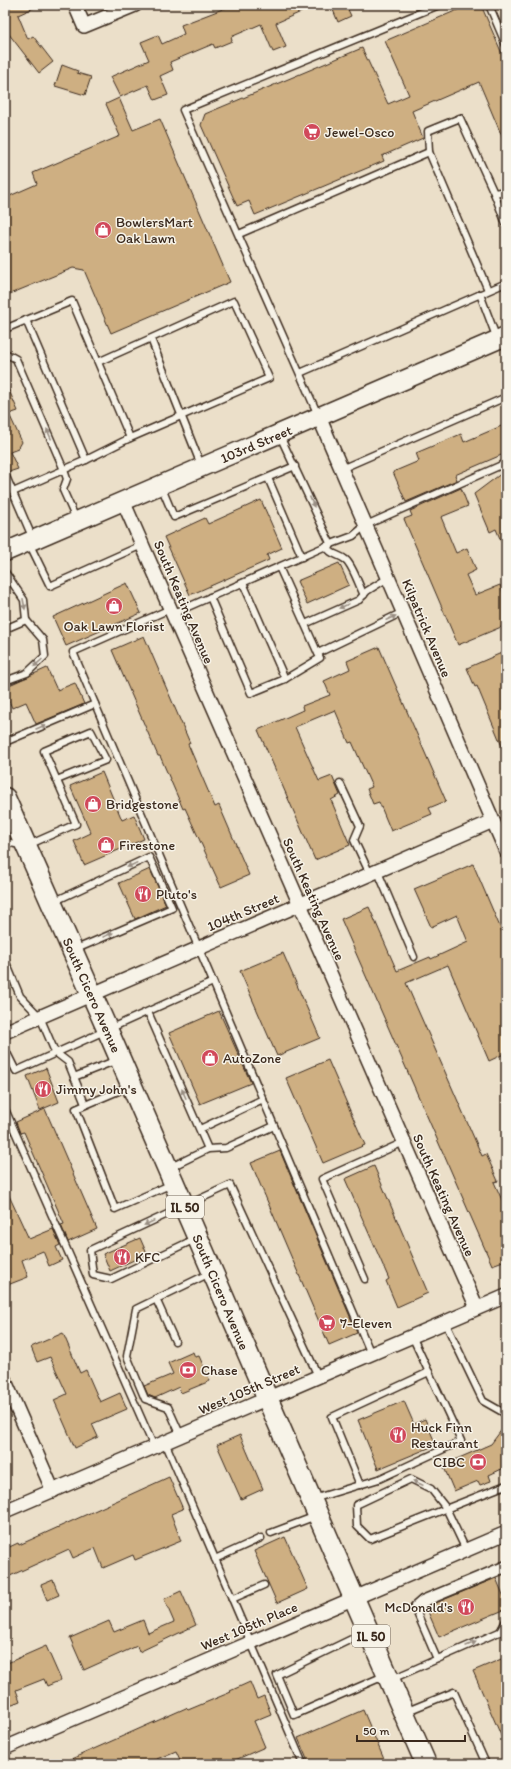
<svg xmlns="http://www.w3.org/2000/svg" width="511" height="1769" viewBox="0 0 511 1769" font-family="Itim,sans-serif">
<rect width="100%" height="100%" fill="#ebdfc9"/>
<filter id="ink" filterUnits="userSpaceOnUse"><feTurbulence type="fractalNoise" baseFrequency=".025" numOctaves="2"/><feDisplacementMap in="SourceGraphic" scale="8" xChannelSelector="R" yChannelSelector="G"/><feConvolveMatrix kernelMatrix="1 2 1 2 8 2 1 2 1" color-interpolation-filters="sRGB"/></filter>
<g filter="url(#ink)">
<g fill="#ceaf82" stroke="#3b2a1e">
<path d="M5,5H40L18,15L28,39L33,36L53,62L39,73L5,29Z"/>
<path d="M233,5H317L276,23L286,47L273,52L261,24L231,37L232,41L215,48L213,44L170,62L173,70L160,76L168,95L155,100L148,85L120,97L110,77L149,60L141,42L158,35L162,44L184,34L181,25Z"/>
<path d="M331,5H346L351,16L338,22Z"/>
<path d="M469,5H481L506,63V146L479,82L412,111L423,138L382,156L384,161L255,215L249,201L237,206L201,125L205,114L362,48L388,104L409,95L385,41Z"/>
<path d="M62,65L78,71L77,73L91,77L85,95L55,86Z"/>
<path d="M119,98L133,130L160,119L230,282L111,333L84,270L73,268L5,296V198L37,184L33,173L120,136L106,104Z"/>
<path d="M5,381L18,411L9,414L22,442L18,449L10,452L18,469L9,472L5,470Z"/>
<path d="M506,424V453L455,475L457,480L406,502L393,472L419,461L416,453L461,434L464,442Z"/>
<path d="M506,470V553L496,529L490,532L474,494Z"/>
<path d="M461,488L468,506L441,517L456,553L467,548L476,570L466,575L475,595L500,585L506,599V625L458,645L404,519L412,516L410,511Z"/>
<path d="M261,500L282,548L267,555L269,560L190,595L164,537L205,518L208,524Z"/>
<path d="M339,563L349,585L307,604L297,581Z"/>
<path d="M127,583L141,613L66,646L53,617Z"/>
<path d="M144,636L190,743L188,744L215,807L219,805L249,875L221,887L185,808L183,809L160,756H158L112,650Z"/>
<path d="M379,647L446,801L429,808L432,814L391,831L379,802L373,804L367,789L372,787L352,742L349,743L335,710L295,727L319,781L332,776L340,795L331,800L350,845L315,860L258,730L303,710L302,706L330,695L324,681L350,669L347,661Z"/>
<path d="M506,651V756L477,686L475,687L467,668Z"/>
<path d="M47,668L57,690L75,683L84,704L36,724L26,702L12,708L5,691V687Z"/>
<path d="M102,772L122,820L134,815L144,839L84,865L74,841L91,833L70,786Z"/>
<path d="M473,864L506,941V971L501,973L506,985V1053L489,1061L448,965L406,983L482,1156L486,1154L498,1181L494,1182L506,1209V1260L492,1265L341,919L369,907L397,971L430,957L431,959L468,942L457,915L431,927L414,889Z"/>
<path d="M150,869L166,905L135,919L119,883Z"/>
<path d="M283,953L320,1038L277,1056L240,971Z"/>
<path d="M219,1011L251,1083L200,1104L169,1033Z"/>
<path d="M328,1060L365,1145L323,1163L286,1078Z"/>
<path d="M46,1068L59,1102L40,1110L27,1076Z"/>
<path d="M45,1109L97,1229L68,1242L61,1225L64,1224L24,1132L20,1133L16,1122Z"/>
<path d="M280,1151L357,1333L329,1345L251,1163Z"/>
<path d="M374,1166L428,1293L397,1307L386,1281L389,1279L345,1179Z"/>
<path d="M5,1187L29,1239L53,1229L60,1245L56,1247L62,1260L49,1266L43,1251L22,1260L28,1277L5,1286Z"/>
<path d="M140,1238L147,1254L110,1271L103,1254Z"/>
<path d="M63,1333L80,1373L86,1370L100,1402L120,1393L127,1409L92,1424L98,1437L75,1448L54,1400L67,1394L50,1357L37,1362L31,1347Z"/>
<path d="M193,1352L195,1357L199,1356L210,1381L181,1393L179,1387L155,1398L148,1395L144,1386L173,1374L168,1363Z"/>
<path d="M404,1401L414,1424L425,1419L436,1445L378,1469L358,1420Z"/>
<path d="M506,1424V1467L489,1475L491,1481L480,1485L478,1481L454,1491L443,1465L491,1444Z"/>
<path d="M240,1435L263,1489L241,1499L217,1445Z"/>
<path d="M169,1477L183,1509L171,1514L181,1541L135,1560L133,1555L103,1568L95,1548L73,1558L69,1549L10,1576L5,1565V1549L18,1543L19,1545Z"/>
<path d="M285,1537L308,1589L277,1603L254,1551Z"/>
<path d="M496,1578L506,1602V1609L439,1637L426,1607Z"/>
<path d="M53,1580L59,1595L47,1600L41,1585Z"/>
<path d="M181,1591L196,1625L139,1652L137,1646L84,1670L70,1638L109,1621L114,1632L143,1620L148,1633L174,1622L164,1599Z"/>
<path d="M46,1646L61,1680L47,1686L44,1679L16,1690L20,1701L5,1707V1664Z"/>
<path d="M506,1657V1747L473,1671Z"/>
<path d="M250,1682L257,1699L264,1696L271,1714L254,1721L265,1747L226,1764H182L176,1751L145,1764H60L186,1708L188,1710L231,1692L230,1691Z"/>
<path d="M363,1710L386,1764H309L298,1738Z"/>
</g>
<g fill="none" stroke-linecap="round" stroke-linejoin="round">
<g stroke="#3b2a1e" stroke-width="9">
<g id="lane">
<path d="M489,5L506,45"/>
<path d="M494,193L506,224"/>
<path d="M239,234L429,152"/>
<path d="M488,290L429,152L428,131L460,118L494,193L506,191"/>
<path d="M480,294L497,339"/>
<path d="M26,320L86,460L130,438"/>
<path d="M5,329L72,301L130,438L269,378L234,301L98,362"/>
<path d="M151,339L201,465"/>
<path d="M5,353L16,359L64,470L67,479L63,490L76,519"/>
<path d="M300,373L506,283"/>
<path d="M318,415L183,110L439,5"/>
<path d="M280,436L331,545"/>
<path d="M341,469L506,397"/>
<path d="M5,474L33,539"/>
<path d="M268,478L302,557"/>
<path d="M161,486L174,517L295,466"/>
<path d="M13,492L86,460"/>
<path d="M29,543L50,586L142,545"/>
<path d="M326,546C330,555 339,554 346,560C353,566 359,586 364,595"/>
<path d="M5,572L24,600L26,620L5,629"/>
<path d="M243,583L285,679"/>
<path d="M210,597L251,693L285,679L320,658L279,567"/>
<path d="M170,609L73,652L371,1354"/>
<path d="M172,614L326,546L353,536L366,525L506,463"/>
<path d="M305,624L359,600L367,591L388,578"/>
<path d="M318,653L403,612"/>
<path d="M5,681L27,673L45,656L43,640L26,620"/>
<path d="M5,742L95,704"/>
<path d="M340,783L360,826L354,840L370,874"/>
<path d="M5,842L26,846L76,824L44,751L91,731L106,760L57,780"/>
<path d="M378,872L414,957"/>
<path d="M53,902L149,857L172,908L74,950"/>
<path d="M5,960L20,996L40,1017L55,1052L68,1062L85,1104"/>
<path d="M148,1012L208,1149"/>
<path d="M5,1049L16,1071L213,982"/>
<path d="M74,1077L117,1060"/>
<path d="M130,1086L76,1109L115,1209L172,1184"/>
<path d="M5,1109L154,1447"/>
<path d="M200,1129L263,1099"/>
<path d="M169,1168L208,1149L226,1148L274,1126"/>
<path d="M195,1239L111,1279L93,1275L90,1250L230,1185L318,1376"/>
<path d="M365,1279L322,1179L404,1142"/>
<path d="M156,1299L175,1341"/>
<path d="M445,1322L483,1401L506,1414"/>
<path d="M181,1436L168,1407L145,1399L127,1356L136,1309L210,1273"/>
<path d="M165,1442L303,1764"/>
<path d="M360,1485L332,1417L429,1372"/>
<path d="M313,1499L379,1479L461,1441L412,1336"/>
<path d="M271,1533L316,1516"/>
<path d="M466,1550L446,1508L431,1489L411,1479L356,1505L357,1526L370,1539L506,1485"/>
<path d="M215,1559L261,1538"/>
<path d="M232,1599L264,1585"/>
<path d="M418,1613L422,1604L506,1569"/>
<path d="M366,1632L277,1675L294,1715L384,1676"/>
<path d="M500,1632L506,1621"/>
<path d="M437,1659L414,1606L422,1599L506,1564"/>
<path d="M392,1679L506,1629"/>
<path d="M405,1712L454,1692L486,1764"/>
</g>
</g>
<g stroke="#3b2a1e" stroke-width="16">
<g id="street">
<path d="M75,5L84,26L135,5"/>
<path d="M319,417L506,851"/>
<path d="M123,501L477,1308"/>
<path d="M5,1032L493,821"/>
<path d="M5,1381L53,1491"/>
<path d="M5,1511L506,1296"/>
<path d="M5,1748L506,1533"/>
</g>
</g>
<g stroke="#3b2a1e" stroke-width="21">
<path id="secondary" d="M5,552L506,336"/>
</g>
<g stroke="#3b2a1e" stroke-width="23">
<path id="primary" d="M5,798L108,1031L426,1764"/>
</g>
<use href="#lane" stroke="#f7f3e8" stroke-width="6"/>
<use href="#street" stroke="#f7f3e8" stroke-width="13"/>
<use href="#secondary" stroke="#f7f3e8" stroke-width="18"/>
<use href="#primary" stroke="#f7f3e8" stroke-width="20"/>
</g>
<defs><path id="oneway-solid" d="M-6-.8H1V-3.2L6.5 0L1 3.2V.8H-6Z"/></defs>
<g fill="#998e83">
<use href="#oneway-solid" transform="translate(49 434) rotate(-114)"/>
<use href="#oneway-solid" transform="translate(312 502) rotate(66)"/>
<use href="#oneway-solid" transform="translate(24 604) rotate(79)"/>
<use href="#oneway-solid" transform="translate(344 606) rotate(155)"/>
<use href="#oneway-solid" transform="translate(391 618) rotate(-25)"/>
<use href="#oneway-solid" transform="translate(38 663) rotate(138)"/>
<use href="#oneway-solid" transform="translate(41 727) rotate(-23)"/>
<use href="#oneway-solid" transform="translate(132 865) rotate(155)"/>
<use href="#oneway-solid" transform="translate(108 935) rotate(-23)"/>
<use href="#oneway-solid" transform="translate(184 1094) rotate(-114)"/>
<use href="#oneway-solid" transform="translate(149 1223) rotate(155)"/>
<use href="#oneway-solid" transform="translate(418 1483) rotate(-155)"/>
<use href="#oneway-solid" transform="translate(471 1644) rotate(-23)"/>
</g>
</g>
<defs>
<g id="supermarket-disc" transform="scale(0.9)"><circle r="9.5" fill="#d1495b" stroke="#f7f3e8"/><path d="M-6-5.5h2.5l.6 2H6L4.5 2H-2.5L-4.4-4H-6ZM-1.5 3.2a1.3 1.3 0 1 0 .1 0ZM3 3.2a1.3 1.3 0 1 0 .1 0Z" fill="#fff"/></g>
<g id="shop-disc" transform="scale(0.9)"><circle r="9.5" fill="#d1495b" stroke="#f7f3e8"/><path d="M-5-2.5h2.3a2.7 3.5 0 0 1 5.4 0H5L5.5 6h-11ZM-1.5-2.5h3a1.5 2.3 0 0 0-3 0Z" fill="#fff"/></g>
<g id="restaurant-disc" transform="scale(0.9)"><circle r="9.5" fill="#d1495b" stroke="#f7f3e8"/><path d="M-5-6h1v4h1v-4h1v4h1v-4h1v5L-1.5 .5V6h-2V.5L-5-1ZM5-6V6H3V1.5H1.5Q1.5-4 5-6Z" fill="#fff"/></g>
<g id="bank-disc" transform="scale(0.9)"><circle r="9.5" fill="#d1495b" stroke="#f7f3e8"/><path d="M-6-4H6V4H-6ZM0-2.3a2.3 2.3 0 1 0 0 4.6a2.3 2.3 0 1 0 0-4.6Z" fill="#fff"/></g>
</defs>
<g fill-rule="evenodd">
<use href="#supermarket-disc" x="312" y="132"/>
<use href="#shop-disc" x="103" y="230"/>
<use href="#shop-disc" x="114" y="606"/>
<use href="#shop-disc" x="93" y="804"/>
<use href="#shop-disc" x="106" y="845"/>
<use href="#restaurant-disc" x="143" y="894"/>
<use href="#shop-disc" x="210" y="1058"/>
<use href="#restaurant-disc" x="43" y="1089"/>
<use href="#restaurant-disc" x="122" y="1257"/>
<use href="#supermarket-disc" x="327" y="1323"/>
<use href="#bank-disc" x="188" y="1370"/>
<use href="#restaurant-disc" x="398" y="1435"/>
<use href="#bank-disc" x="478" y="1462"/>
<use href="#restaurant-disc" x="466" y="1607"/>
</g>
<g text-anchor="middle" stroke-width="3" stroke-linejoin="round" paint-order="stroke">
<g fill="#f7f3e8" stroke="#73665b" stroke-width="1">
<rect x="166" y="1196" width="38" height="22" rx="3"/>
<rect x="352" y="1625" width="38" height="22" rx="3"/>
</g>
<g font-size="13" font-weight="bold" fill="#3b2a1e">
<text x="185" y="1212">IL 50</text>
<text x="371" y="1641">IL 50</text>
</g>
<g font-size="14" fill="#3b2a1e" stroke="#f7f3e8" text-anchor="start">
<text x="325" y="137">Jewel-Osco</text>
<text x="116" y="227">BowlersMart<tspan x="116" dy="16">Oak Lawn</tspan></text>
<text x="114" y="631" text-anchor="middle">Oak Lawn Florist</text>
<text x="106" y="809">Bridgestone</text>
<text x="119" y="850">Firestone</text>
<text x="156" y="899">Pluto's</text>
<text x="223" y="1063">AutoZone</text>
<text x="56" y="1094">Jimmy John's</text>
<text x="135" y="1262">KFC</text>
<text x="340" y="1328">7-Eleven</text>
<text x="201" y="1375">Chase</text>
<text x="411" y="1432">Huck Finn<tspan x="411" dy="16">Restaurant</tspan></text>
<text x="465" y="1467" text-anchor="end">CIBC</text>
<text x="453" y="1612" text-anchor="end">McDonald's</text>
</g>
<g font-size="14" fill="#3b2a1e" stroke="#f7f3e8">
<text transform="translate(256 444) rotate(-23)" y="5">103rd Street</text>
<text transform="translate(184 602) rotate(67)" y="5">South Keating Avenue</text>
<text transform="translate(427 628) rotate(67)" y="5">Kilpatrick Avenue</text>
<text transform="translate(314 899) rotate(66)" y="5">South Keating Avenue</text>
<text transform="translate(243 912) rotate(-23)" y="5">104th Street</text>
<text transform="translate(92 995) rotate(66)" y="5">South Cicero Avenue</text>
<text transform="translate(444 1195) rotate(66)" y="5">South Keating Avenue</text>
<text transform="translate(221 1292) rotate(67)" y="5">South Cicero Avenue</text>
<text transform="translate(249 1389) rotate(-23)" y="5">West 105th Street</text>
<text transform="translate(249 1626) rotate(-23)" y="5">West 105th Place</text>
</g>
</g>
<rect width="511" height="1769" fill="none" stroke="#f7f3e8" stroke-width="20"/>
<rect x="10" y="10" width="491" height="1749" fill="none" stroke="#3b2a1e" stroke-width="1.5" filter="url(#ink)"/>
<path d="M357 1735v6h108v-6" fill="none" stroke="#3b2a1e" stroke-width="2"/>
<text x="363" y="1735" font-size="12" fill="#3b2a1e" stroke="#f7f3e8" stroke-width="3" paint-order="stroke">50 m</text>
</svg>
